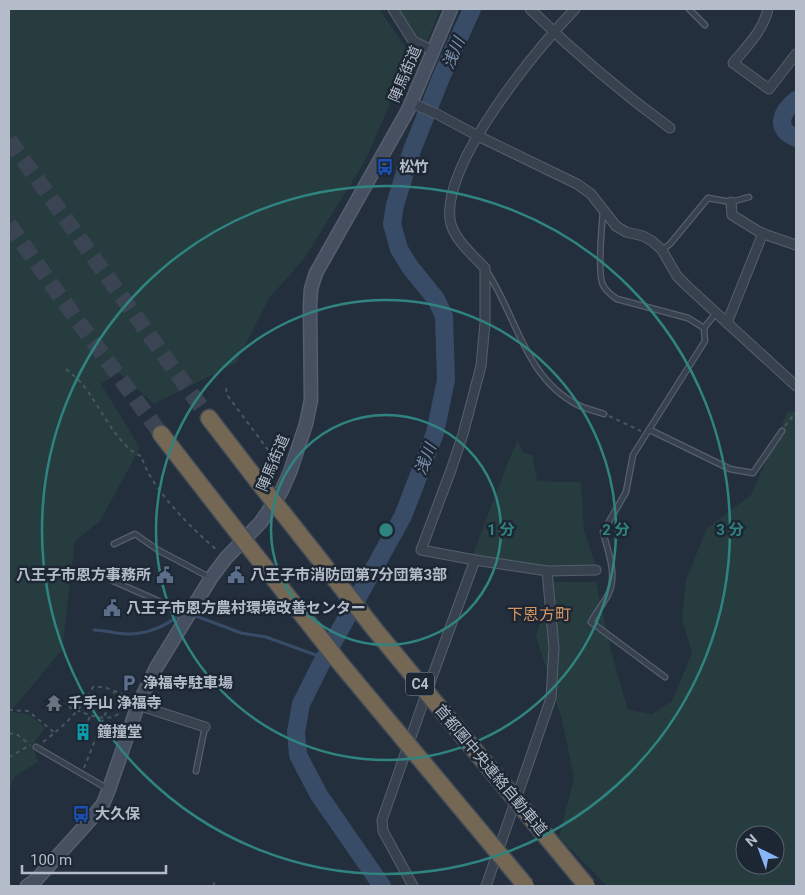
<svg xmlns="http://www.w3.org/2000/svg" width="805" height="895" viewBox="0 0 805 895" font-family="Roboto,'Noto Sans JP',sans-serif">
<rect width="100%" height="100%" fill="#242f3e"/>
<g fill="#263c3f" fill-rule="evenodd">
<path d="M9,9H379L411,55L365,161L304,259L269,298L236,363L154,404L119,373L101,384L140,448L100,521L75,541L62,650L10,712L28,714L45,728L32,745L38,762L15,776L9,791Z"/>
<path d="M397,9H440L426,44L413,35Z"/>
<path d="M788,411L796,412V886H607L559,837L574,778L562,720L536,636L554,582H596L610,647L628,710L652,714L672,701L692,653L682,619L686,580L707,528L751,495ZM745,835H775V865H745Z"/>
<path d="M518,440L523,453L533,455L537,480L553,482H581L584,530L596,567L548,568L472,557L508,462Z"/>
</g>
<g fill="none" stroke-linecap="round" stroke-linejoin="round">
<g stroke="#394c67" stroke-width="3">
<path d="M196,616L241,633L266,637L324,658"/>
<path d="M94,630C102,630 109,632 117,633C141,637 164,628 182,613"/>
</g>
<g stroke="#394c67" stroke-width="18">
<path d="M796,100C781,112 774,129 796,138"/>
<path d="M382,886L319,795L298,755L296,732L301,704L321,664L403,516L435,433L446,380L444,316L436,299L410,267L399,249L392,224L395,205L412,150L442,75L472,9"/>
</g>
<g stroke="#3a4453" stroke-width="16" stroke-dasharray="16 8" stroke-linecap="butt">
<path d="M9,140L209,418"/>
<path d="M9,224L51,284L161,434"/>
</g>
<g stroke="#565f6c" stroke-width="7">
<g id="lane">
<path d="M689,9L705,25"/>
<path d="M603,211C602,224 597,275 603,285C606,291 611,295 617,299L688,318L704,328L705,341L633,455L626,492L603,532C608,552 618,575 608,595C603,604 596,613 591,622L665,677"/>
<path d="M662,250L670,244L708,198L731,202L749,197"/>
<path d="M486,270C516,314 525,379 578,405C586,409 595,411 604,414"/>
<path d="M704,328L716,313"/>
<path d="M650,430L730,469L753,473L782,431"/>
<path d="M114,544L135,534L158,550L209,577"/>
<path d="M111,580L188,614"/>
<path d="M36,747L108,789"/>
<path d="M196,771L205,727"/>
</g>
</g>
<g stroke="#565f6c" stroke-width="11">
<g id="street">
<path d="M393,9L413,41L433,51"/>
<path d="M530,9C574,52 621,92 670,128"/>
<path d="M575,9C536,50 443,162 450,219C452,238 473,255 485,268V323L481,366L463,434L451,470L421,550L475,560L547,571L596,570"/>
<path d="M768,9C763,31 747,46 733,63L769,89L796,54"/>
<path d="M411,103L437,114L478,136L577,184L591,194L616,226L626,232L643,236L652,241L662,250L677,276L688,287L796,386"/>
<path d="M731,202L732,215L761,233L796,245"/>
<path d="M727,323L763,233"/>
<path d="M138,705L205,727"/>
<path d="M413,886L383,831L382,820L432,677L475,560"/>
<path d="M486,886L551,698L554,648L547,571"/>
</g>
</g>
<g stroke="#565f6c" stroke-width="15">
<path id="secondary" d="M27,886L36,880L91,819L103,804L109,789L138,705L156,668L211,578L226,558L261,522L281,492L290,472L306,424L311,400L310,306L311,289L316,273L408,110L451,9"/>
</g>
<g stroke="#434c59" stroke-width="19">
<g id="highway">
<path d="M209,418L256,479"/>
<path d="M161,434L224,515"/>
</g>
</g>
<g stroke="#44595c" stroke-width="2" stroke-dasharray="4 4" stroke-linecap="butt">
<path d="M66,369C72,374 78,379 83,385C99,404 118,448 141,456C152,490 192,529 218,551"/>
<path d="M226,388L227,395L280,466"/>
<path d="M609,416L641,431"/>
<path d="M785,426L796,412"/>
<path d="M69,707C82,712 106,724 118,714C122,709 125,701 127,696"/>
<path d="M9,710L28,711L55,733"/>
<path d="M85,728L91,714"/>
<path d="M9,733L18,735L30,745"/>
<path d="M43,742C65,725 80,711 93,687H104L130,697"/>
<path d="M9,757L30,745"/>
<path d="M84,768L114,692"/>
<path d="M213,886L215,881"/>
</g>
<use href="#lane" stroke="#38414e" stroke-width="4.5"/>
<use href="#street" stroke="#38414e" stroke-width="9"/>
<use href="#secondary" stroke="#465061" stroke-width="12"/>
<use href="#highway" stroke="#746855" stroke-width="16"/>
<g stroke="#434c59" stroke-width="19" stroke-linecap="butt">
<g id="highway-bridge">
<path d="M256,479L376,631L587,886"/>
<path d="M224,515L340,663L526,886"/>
</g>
</g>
<use href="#highway-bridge" stroke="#746855" stroke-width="16"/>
</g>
<g fill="none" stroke="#308480" stroke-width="2.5">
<circle cx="386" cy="530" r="115"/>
<circle cx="386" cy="530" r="230"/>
<circle cx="386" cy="530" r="344"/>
</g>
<defs>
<g id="bus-bare" transform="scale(1.35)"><path d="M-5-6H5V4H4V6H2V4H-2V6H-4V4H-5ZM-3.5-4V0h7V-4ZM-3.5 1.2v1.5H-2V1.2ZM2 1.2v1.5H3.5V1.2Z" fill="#1a4fb4" stroke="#1d2633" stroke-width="2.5" paint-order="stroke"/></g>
<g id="civic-bare" transform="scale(1.35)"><path d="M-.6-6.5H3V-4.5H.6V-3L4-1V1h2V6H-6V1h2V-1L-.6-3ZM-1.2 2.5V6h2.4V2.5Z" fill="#5c6f8a" stroke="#1d2633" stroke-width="2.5" paint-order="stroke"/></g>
<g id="parking-bare" transform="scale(1.35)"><path d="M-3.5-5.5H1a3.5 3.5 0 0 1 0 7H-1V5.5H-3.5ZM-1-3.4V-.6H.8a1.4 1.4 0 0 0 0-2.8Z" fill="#5c6f8a" stroke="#1d2633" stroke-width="2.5" paint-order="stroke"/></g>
<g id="temple-bare" transform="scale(1.35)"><path d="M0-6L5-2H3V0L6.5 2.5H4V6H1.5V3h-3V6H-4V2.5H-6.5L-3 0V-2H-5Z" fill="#6b7280" stroke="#1d2633" stroke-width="2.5" paint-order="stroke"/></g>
<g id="building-bare" transform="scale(1.35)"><path d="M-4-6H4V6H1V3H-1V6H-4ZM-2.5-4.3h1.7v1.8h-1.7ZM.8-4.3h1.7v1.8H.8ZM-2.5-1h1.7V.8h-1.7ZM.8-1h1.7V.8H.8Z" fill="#0f9aa8" stroke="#1d2633" stroke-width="2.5" paint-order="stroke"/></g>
</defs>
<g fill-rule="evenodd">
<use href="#bus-bare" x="385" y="167"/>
<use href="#civic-bare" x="165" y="575"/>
<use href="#civic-bare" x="236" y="575"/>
<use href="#civic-bare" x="112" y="608"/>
<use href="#parking-bare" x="129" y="683"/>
<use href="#temple-bare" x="54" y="703"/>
<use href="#building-bare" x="83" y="732"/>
<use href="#bus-bare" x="81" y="814"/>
</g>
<g text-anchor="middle" stroke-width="5" stroke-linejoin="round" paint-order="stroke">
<rect fill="#1d2633" stroke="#878f9c" stroke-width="1" x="406" y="672.5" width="28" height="23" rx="4"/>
<g font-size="14" font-weight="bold" fill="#b4bcc9">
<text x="420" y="689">C4</text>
</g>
<g font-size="15" fill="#b4bcc9" stroke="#1d2633">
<text transform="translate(405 74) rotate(-67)" y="5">陣馬街道</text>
<text transform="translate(273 463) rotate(-67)" y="5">陣馬街道</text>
<text transform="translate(491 770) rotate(50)" y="5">首都圏中央連絡自動車道</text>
</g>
<g font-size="15" font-weight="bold" fill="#b4bcc9" stroke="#1d2633" text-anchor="start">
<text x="399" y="172">松竹</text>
<text x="151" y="580" text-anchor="end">八王子市恩方事務所</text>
<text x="250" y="580">八王子市消防団第7分団第3部</text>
<text x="126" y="613">八王子市恩方農村環境改善センター</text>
<text x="143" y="688">浄福寺駐車場</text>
<text x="68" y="708">千手山 浄福寺</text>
<text x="97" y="737">鐘撞堂</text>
<text x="95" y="819">大久保</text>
</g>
<g font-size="16" font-style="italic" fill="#7c92b1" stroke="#1d2633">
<text transform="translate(453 53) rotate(-67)" y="6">浅川</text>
<text transform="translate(425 459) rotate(-69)" y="6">浅川</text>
</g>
<g font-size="16" fill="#d59563" stroke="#1d2633">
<text x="539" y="620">下恩方町</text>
</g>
</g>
<circle cx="386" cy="530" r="8" fill="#308480" stroke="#1d2633" stroke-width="2.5"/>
<g font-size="15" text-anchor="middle" font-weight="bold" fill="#308480" stroke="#1d2633" stroke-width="5" stroke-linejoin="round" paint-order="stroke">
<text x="501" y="535">1 分</text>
<text x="616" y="535">2 分</text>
<text x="730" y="535">3 分</text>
</g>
<rect width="805" height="895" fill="none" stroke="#b4bcc9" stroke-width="20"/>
<g transform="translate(760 850) rotate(318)"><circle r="24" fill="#1d2633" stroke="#59626f"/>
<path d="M0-4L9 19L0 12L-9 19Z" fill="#8ab4f8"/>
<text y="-8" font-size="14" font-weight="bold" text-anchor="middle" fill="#b4bcc9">N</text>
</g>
<path d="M22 865v8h144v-8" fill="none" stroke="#b4bcc9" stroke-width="2.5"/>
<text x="30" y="865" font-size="15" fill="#b4bcc9" stroke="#1d2633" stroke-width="4" paint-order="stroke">100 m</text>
</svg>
